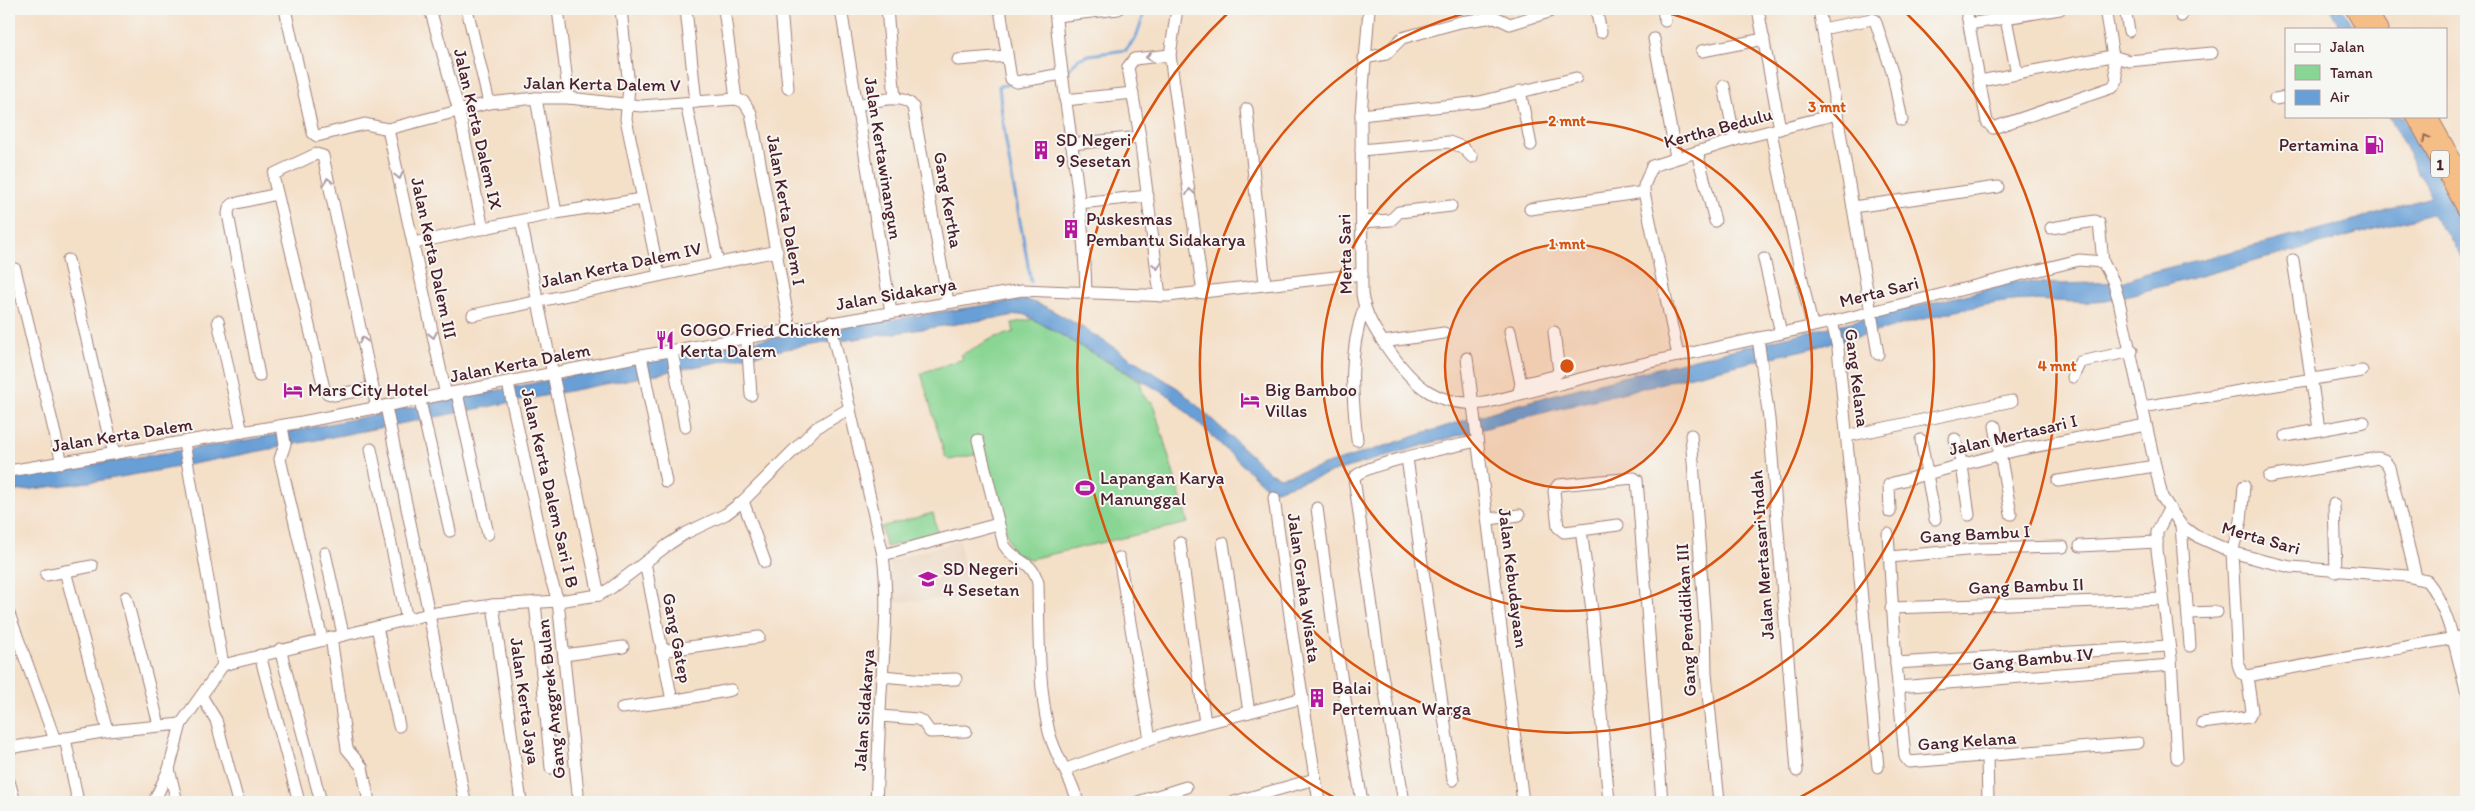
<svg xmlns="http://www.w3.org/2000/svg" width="2475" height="811" viewBox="0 0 2475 811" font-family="Itim,sans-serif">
<rect width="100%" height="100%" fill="#f6f6f2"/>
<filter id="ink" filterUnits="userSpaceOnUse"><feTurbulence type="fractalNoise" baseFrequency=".02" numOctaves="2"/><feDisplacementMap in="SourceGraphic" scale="10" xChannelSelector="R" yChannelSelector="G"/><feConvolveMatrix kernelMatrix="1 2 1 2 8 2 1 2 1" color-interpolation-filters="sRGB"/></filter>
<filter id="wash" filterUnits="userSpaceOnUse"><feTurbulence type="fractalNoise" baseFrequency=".0096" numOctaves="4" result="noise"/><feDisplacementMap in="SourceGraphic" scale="20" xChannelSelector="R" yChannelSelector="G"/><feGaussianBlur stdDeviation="1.12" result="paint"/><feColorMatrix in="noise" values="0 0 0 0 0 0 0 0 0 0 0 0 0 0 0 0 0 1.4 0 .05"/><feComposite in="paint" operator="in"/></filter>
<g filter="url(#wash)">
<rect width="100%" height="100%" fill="#f4dfc7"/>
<path fill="#e9cfb6" d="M960,540L968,597L889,603L890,561Z"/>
<g fill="#89d593" stroke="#6a7a5f">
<path d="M1034,319L1140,381L1144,397L1153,403L1188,523L1030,559L1012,553L984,453L949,460L945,456L921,373L963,359L961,355L993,338L1014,332L1012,323Z"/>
<path d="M933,513L938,534L886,547L881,527Z"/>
</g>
<g fill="#689fd6" stroke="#595f80">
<path d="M2330,9H2343L2355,29H2341Z"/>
<path d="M2389,116H2403L2466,227V267L2449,236L2431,214L2107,301C2073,305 2038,297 2004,302C1939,311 1876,334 1812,348C1632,389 1452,433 1276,490L1268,489L1169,396L1024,314L786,349L167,469L97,481L9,492V477L248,440L721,346L1005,302L1028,300L1046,307L1080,326L1179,389L1269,472L1281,477C1359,457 1434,428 1512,406C1664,364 1819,330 1973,293L2012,281L2061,284L2122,282L2147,273L2337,225L2431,197Z"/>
</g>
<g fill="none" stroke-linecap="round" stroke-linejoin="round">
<g stroke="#689fd6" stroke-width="3">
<path d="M1065,74L1078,59L1089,55L1126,50L1136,37L1146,9"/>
<path d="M1012,84L999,86C1005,151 1020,217 1031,282"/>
</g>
</g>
</g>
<g filter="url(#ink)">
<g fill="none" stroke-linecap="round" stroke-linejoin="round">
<g stroke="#9f7f79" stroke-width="13">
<g id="minor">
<path d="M285,9L313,133L317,136L365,124L388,129L489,103L536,98H569L641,106L736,99L744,102L751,113L790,329"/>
<path d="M430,9L459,111L483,229"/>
<path d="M467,9L489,103"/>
<path d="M558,9L569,98"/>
<path d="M621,9L629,87L626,119L659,275"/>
<path d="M686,9L696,102"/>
<path d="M724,9L736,99"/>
<path d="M781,9L788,88"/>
<path d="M841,9L891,312"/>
<path d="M887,9L895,99"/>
<path d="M1000,9L1011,79L1017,82L1062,74"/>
<path d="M1055,9C1063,104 1084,198 1086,293"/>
<path d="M1177,9L1170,55L1203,293"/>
<path d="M1369,9L1361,115L1362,294C1365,315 1376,332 1388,349C1414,386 1437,407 1485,403L1619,369L1832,322L2079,260L2103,262L2113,281L2119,301L2162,497L2181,525L2194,535L2232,552L2264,561L2291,567L2407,576L2427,581C2449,607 2457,657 2466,690"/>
<path d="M1596,9L1601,32"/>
<path d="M1663,9L1665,21"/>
<path d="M1758,9L1780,129"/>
<path d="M1819,9L1878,354"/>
<path d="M1966,9L1987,122L1993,128L2113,87L2117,80L2105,9"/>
<path d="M2004,9L2017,74"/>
<path d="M2125,9L2129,31"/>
<path d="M2179,9L2181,16"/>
<path d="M1056,16L1118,9"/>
<path d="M1969,24L2060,9"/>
<path d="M1822,29L1872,19L1875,20L1893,75L1902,120"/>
<path d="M1654,39L1676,157"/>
<path d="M1702,51L1764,39"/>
<path d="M1364,58L1386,54L1402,38L1460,22L1495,17L1510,24L1549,12"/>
<path d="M958,60L1007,56"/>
<path d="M1980,81L2112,56L2129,61L2212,53"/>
<path d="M1724,86L1735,140"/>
<path d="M1520,91L1531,145"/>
<path d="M536,98L556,213"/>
<path d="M2275,99L2286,97"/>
<path d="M1065,100L1133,93"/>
<path d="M686,103L718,263"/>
<path d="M857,105C871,103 903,91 913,107L948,302"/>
<path d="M1247,109L1265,284"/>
<path d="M1361,115L1480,102L1576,78"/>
<path d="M388,129L446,395"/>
<path d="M1772,137L1812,326"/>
<path d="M1071,144L1140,137"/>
<path d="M1361,150L1449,142L1462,147L1472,157"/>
<path d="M1697,152L1715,221"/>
<path d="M1079,203L1148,196"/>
<path d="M1853,207L1998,187"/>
<path d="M1530,209L1644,192"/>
<path d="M521,221L599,595"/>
<path d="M1362,222L1391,220L1399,212L1451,206"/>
<path d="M2051,228L2095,221L2099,223L2103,262"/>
<path d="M414,243L556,213L642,199"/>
<path d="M1764,259L1781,333"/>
<path d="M68,260L114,454"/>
<path d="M2293,260L2319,429"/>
<path d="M15,269L62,463"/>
<path d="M1160,296L1140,137L1128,67L1134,59L1170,55"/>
<path d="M473,315L777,251"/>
<path d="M218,321L242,432"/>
<path d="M830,322L883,555C889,602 884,646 881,692C879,729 878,766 876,802"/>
<path d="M1832,322L1838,348L1878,767"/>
<path d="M1510,331L1521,384L1519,391"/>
<path d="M747,338L751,395"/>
<path d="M1758,338L1769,419L1797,771"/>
<path d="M1383,342L1444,333"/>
<path d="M672,350L685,427"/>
<path d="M641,356L666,482"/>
<path d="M1678,356L1644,192V186L1652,166L1735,140L1837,114"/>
<path d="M1467,358L1523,802"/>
<path d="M259,376L228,214L229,208L233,204L277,194"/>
<path d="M2073,377L2080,362L2132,351"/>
<path d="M508,383L549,573L558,601L578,793"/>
<path d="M1521,384L1554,376L1559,372L1554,332"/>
<path d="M373,388L334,395L327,393L324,388L274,180V174L278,172L316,154L323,156L373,388L377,409"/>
<path d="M457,393L488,534"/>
<path d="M420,401L450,531"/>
<path d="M386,407L429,614L465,802"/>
<path d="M2142,407L2362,371"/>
<path d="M282,426L285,444L280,459L322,639"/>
<path d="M1995,426L2011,514"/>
<path d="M1691,435L1705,623L1706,674L1719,802"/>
<path d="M1847,436L2012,401"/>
<path d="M2286,436L2364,422"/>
<path d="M1955,439L1962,465L1969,515"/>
<path d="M978,440L1004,545C1017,565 1031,558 1038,583C1039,631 1038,685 1049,732C1055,756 1071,777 1078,802"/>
<path d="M1357,440C1352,393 1348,354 1364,308"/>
<path d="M1921,440L1935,519"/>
<path d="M184,443L223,665"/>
<path d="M371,449L407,620"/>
<path d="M1407,458L1453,780"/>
<path d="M9,471L302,422L641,356L1022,290L1168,296L1362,274"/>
<path d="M2269,477L2378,458L2384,460L2389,467L2416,577"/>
<path d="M2058,481L2155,466"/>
<path d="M2244,486L2241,521L2232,552L2238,664L2241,673L2247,676L2466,636"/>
<path d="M1274,498L1293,638L1319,802"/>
<path d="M743,501L765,562"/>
<path d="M2334,504L2336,572"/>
<path d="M1317,508L1334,633L1362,802"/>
<path d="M2169,509L2157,532V550L2171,658L2177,758"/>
<path d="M1890,512L1889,485L1893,483L2017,450L2146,425"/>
<path d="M1489,519L1519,515"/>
<path d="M2181,525L2190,646"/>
<path d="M1581,530L1564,532L1558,527L1554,491L1558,485L1634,478L1637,480L1662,802"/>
<path d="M1888,534L1896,663L1905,757L1909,762L2138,743"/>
<path d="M1180,543L1205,723"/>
<path d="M1223,543L1249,712"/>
<path d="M2080,546L2157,542"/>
<path d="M325,553L343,634"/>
<path d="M883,555L998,524"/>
<path d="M1890,557L1977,549L2063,547"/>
<path d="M1119,558L1150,739"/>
<path d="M65,571L108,731"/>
<path d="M46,575L92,566"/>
<path d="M126,597L159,725"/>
<path d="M535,602L551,768"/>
<path d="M493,605L521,802"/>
<path d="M1891,608L2163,599"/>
<path d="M2188,613L2217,612"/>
<path d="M9,614L55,740"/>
<path d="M377,627L399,726"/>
<path d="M331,637L347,749L362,767L369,802"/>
<path d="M280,649L321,802"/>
<path d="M661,651L759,637"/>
<path d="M260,655L299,802"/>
<path d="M564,655L623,647"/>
<path d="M1896,663L2168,646"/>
<path d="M882,676L927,680L956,679"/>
<path d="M1898,687L2171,665"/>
<path d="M202,697L216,720L238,802"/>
<path d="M672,701L731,690"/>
<path d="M622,708L672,701L645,562"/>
<path d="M881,716L917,719L923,722L930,732L966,731"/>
<path d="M2202,723L2249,717L2252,711L2247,676"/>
<path d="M65,738L78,802"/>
<path d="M9,748L108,731L181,724"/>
<path d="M1987,757L1988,802"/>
<path d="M169,769L177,802"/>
<path d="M1066,769L1164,734L1303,698"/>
<path d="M9,781L15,802"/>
<path d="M154,802L169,769L181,724L223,665L429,614L493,605L558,601L599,595L611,588L669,544L686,533L726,514L743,501L816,428L850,408"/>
<path d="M1138,802L1186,787"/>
<path d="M1234,802L1315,779"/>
<path d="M1404,802L1379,657L1354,478C1362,464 1457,446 1477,441"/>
<path d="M1609,802L1591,603L1581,530L1618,525"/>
</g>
</g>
<g stroke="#9f7f79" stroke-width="17">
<g id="highway">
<path d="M2353,9L2364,29"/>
<path d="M2368,9L2380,29"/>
<path d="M2414,116L2466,211"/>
<path d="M2429,116L2466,182"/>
</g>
</g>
<use href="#minor" stroke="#fff" stroke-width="11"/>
<use href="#highway" stroke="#f6be87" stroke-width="15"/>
</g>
<defs><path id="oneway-chevron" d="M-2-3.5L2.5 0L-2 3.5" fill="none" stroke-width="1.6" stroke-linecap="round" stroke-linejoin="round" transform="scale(1.25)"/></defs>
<g stroke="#ae9aa0">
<use href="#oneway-chevron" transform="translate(1149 57) rotate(174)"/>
<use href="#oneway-chevron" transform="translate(399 176) rotate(77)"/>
<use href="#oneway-chevron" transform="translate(328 181) rotate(-102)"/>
<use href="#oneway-chevron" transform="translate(1190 192) rotate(-98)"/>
<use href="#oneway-chevron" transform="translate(1157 266) rotate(83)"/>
<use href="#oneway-chevron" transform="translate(433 335) rotate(78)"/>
<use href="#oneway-chevron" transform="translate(363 340) rotate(-102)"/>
</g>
<use stroke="#976754" href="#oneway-chevron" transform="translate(2426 138) rotate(-119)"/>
</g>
<circle cx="1567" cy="366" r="122" fill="#d8530f" fill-opacity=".12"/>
<g fill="none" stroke="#d8530f" stroke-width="2.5">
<circle cx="1567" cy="366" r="122"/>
<circle cx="1567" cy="366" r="245"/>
<path d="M1653 9A367 367 0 1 1 1481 9"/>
<path d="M1341 801A490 490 0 0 1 1230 11M1904 11A490 490 0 0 1 1793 801"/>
</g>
<defs>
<g id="fuel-bare" transform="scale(1.5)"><path d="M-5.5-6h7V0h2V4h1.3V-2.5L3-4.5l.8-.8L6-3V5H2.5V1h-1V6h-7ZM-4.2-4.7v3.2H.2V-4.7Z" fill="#b5179e" stroke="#f6f6f2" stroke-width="2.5" paint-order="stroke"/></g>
<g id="building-bare" transform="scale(1.5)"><path d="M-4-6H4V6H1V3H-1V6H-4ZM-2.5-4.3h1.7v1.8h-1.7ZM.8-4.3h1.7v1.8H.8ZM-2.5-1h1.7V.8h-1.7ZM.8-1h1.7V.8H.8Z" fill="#b5179e" stroke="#f6f6f2" stroke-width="2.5" paint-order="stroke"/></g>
<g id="restaurant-bare" transform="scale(1.5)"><path d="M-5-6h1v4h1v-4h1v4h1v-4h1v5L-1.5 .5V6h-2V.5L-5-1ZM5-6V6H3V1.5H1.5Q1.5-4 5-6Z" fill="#b5179e" stroke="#f6f6f2" stroke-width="2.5" paint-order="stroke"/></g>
<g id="hotel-bare" transform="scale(1.5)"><path d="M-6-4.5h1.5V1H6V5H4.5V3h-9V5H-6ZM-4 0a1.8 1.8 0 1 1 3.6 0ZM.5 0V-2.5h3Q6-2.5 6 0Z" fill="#b5179e" stroke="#f6f6f2" stroke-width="2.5" paint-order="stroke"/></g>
<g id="stadium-bare" transform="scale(1.5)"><path d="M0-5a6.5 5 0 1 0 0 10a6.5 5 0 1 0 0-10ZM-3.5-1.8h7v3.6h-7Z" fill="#b5179e" stroke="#f6f6f2" stroke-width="2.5" paint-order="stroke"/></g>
<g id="school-bare" transform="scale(1.5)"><path d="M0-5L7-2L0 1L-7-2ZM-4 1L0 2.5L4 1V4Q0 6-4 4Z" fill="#b5179e" stroke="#f6f6f2" stroke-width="2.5" paint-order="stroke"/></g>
</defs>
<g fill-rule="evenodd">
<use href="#fuel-bare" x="2374" y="145"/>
<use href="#building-bare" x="1041" y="150"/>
<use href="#building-bare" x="1071" y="229"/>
<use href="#restaurant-bare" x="665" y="340"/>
<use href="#hotel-bare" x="293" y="390"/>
<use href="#hotel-bare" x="1250" y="400"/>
<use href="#stadium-bare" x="1085" y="488"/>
<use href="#school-bare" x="928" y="579"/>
<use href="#building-bare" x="1317" y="698"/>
</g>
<g text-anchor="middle" stroke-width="4" stroke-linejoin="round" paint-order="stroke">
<rect fill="#f6f6f2" stroke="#7e6067" stroke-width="1" x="2431" y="150.5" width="18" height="27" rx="4"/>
<g font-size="16" font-weight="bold" fill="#4a1f2b">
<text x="2440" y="170">1</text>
</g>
<g font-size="18" fill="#4a1f2b" stroke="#f6f6f2">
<text transform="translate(602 84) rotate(1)" y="6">Jalan Kerta Dalem V</text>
<text transform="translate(1718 128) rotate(-15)" y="6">Kertha Bedulu</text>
<text transform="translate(478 129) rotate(77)" y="6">Jalan Kerta Dalem IX</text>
<text transform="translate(883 158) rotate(81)" y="6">Jalan Kertawinangun</text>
<text transform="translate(948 200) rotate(80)" y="6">Gang Kertha</text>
<text transform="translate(786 210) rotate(80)" y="6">Jalan Kerta Dalem I</text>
<text transform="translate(1345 254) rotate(-91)" y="6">Merta Sari</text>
<text transform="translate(434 258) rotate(78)" y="6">Jalan Kerta Dalem III</text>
<text transform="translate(621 265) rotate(-12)" y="6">Jalan Kerta Dalem IV</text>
<text transform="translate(1879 292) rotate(-14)" y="6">Merta Sari</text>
<text transform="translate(896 294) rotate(-10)" y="6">Jalan Sidakarya</text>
<text transform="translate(520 363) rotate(-11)" y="6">Jalan Kerta Dalem</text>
<text transform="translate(1857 378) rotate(83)" y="6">Gang Kelana</text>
<text transform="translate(122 435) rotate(-9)" y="6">Jalan Kerta Dalem</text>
<text transform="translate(2013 435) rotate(-13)" y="6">Jalan Mertasari I</text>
<text transform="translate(550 488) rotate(77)" y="6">Jalan Kerta Dalem Sari I B</text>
<text transform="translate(1975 534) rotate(-3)" y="6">Gang Bambu I</text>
<text transform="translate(2261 538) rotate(16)" y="6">Merta Sari</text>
<text transform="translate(1762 555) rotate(-94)" y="6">Jalan Mertasari Indah</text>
<text transform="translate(1513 578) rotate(83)" y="6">Jalan Kebudayaan</text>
<text transform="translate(2026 586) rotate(-2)" y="6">Gang Bambu II</text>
<text transform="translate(1304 588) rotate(82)" y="6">Jalan Graha Wisata</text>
<text transform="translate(1686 620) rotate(-93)" y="6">Gang Pendidikan III</text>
<text transform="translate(677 638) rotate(79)" y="6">Gang Gatep</text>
<text transform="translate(2033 659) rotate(-5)" y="6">Gang Bambu IV</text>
<text transform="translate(551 699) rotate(-96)" y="6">Gang Anggrek Bulan</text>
<text transform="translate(525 701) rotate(82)" y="6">Jalan Kerta Jaya</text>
<text transform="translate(864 710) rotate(-86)" y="6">Jalan Sidakarya</text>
<text transform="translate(1967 741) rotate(-4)" y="6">Gang Kelana</text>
</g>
<g font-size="18" fill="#4a1f2b" stroke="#f6f6f2" text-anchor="start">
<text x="1056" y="146">SD Negeri<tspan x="1056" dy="21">9 Sesetan</tspan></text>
<text x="2359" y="151" text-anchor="end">Pertamina</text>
<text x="1086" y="225">Puskesmas<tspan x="1086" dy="21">Pembantu Sidakarya</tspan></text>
<text x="680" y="336">GOGO Fried Chicken<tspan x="680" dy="21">Kerta Dalem</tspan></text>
<text x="308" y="396">Mars City Hotel</text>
<text x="1265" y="396">Big Bamboo<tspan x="1265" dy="21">Villas</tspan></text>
<text x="1100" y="484">Lapangan Karya<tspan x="1100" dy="21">Manunggal</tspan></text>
<text x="943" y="575">SD Negeri<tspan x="943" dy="21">4 Sesetan</tspan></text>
<text x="1332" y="694">Balai<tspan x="1332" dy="21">Pertemuan Warga</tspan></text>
</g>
</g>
<circle cx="1567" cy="366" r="8" fill="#d8530f" stroke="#f6f6f2" stroke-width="2.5"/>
<g font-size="15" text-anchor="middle" font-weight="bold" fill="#d8530f" stroke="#f6f6f2" stroke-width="4" stroke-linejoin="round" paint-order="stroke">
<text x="1827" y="112">3 mnt</text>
<text x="1567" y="126">2 mnt</text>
<text x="1567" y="249">1 mnt</text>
<text x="2057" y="371">4 mnt</text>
</g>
<rect width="2475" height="811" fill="none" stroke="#f6f6f2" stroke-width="30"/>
<rect x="2285" y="28" width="162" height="90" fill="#f6f6f2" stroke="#b1a0a2"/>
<rect x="2295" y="44" width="25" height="8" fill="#ffffff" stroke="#b1a0a2"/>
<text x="2330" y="52" font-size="15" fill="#4a1f2b">Jalan</text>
<rect x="2295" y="65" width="25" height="15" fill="#89d593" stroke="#b1a0a2"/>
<text x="2330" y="78" font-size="15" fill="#4a1f2b">Taman</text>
<rect x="2295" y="90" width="25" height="15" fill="#689fd6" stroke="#b1a0a2"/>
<text x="2330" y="102" font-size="15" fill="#4a1f2b">Air</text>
</svg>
